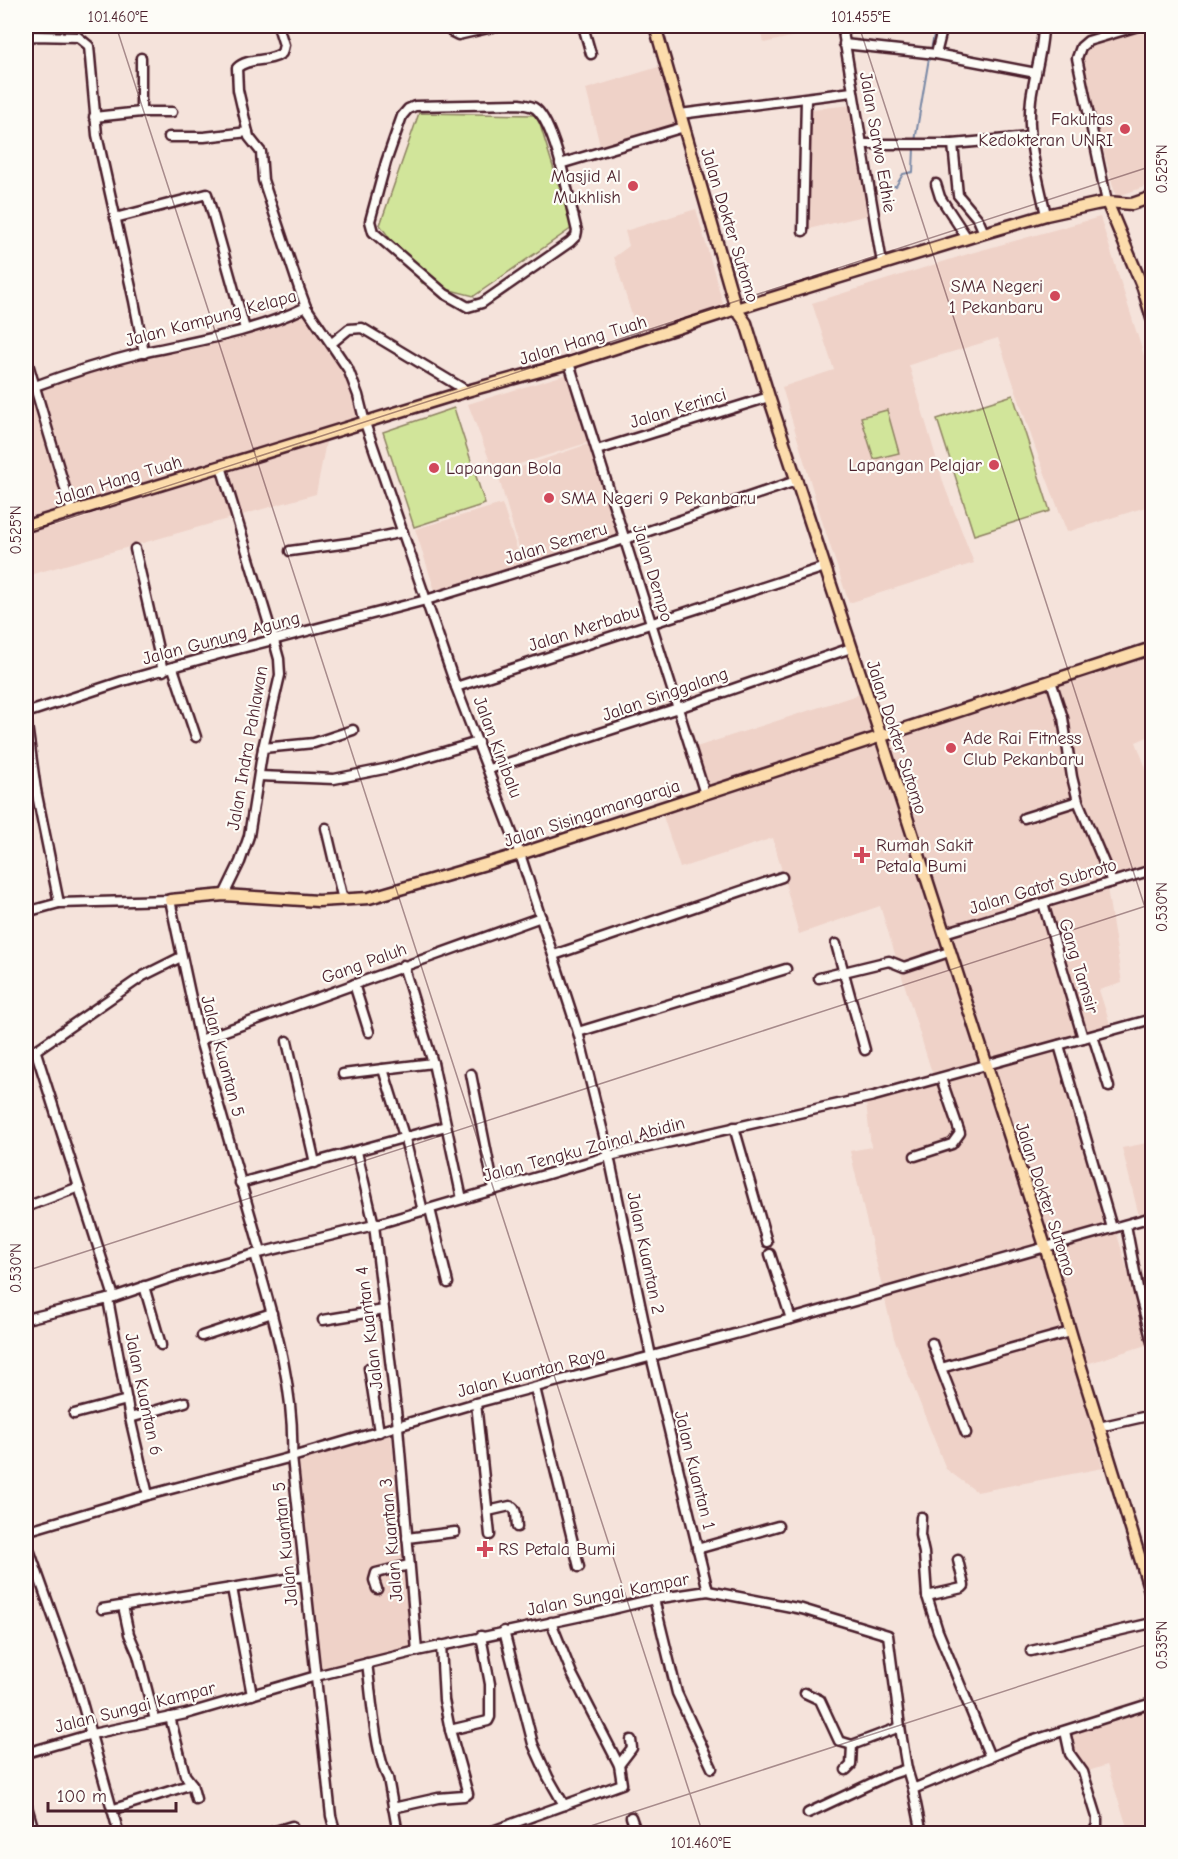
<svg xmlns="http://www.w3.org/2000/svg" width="1178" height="1859" viewBox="0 0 1178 1859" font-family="'Comic Neue',sans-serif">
<rect width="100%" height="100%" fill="#f5e3db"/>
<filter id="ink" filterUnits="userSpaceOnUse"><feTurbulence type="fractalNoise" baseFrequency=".0167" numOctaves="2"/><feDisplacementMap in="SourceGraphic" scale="12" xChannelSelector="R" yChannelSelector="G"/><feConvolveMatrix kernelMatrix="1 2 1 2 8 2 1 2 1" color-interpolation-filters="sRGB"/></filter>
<g filter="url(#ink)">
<g fill="#efd2c8">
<path d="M760,26H840L764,43Z"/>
<path d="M1152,26V184L1116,197L1083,75L1082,57L1090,46Z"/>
<path d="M665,65L680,124L600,146L586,89Z"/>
<path d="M853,105L873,214L808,229L801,110Z"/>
<path d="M696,209L724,307L638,335L614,257L629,246L625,231Z"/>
<path d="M1100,217L1152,381V505L1067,532L1035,447L998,338L909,365L944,485L974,563L849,603L823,524L782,387L834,370L812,303L971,253Z"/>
<path d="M303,313L311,320L344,371L360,419L26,521V401L33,399L41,388L137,359L214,342Z"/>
<path d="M571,373L593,441L494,472L468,404Z"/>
<path d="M326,442L316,494L26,576V534Z"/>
<path d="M591,443L620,535L524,565L498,475Z"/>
<path d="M502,504L522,564L435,591L415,529Z"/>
<path d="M1152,656V735L1136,742L1152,784V874L1107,888L1122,983L1099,990L1111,1027L1061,1042L1149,1344L1074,1368L1103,1468L977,1492L946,1469L894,1338L850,1151L871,1147L865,1093L933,1076L880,906L799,934L773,838L680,868L658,801L699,788L687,750L860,694L876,742Z"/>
<path d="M1152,1142V1220L1141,1224L1122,1148Z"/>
<path d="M391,1433L413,1647L320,1669L297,1463L300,1459Z"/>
<path d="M1152,1708V1833H1129L1107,1765L1076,1775L1069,1733Z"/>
</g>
<g fill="#d1e59a" stroke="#8e8262" stroke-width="1.5">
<path d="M419,113L537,115L572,228L474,296L422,283L380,225Z"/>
<path d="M1013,395L1050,511L974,535L937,419Z"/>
<path d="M454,408L485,504L414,527L383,432Z"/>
<path d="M887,410L899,453L874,459L861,417Z"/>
</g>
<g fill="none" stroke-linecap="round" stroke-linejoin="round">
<g stroke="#7a89a6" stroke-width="2">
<path d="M931,49L936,26"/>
<path d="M915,141L929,58"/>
<path d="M881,186H896L903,174L913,172L914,148"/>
</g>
<g stroke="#4a1f2b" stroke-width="13">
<g id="minor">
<path d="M278,26L284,45L282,53C269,63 248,57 237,68L238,90L249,137L261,152L263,180L299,288L306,307L348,369L358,395L365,423L456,687L520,854L578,1032L609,1156L651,1356L708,1591"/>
<path d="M449,26L452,32L458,35L497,26"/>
<path d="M583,26L591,54"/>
<path d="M842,26L882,263"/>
<path d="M1043,26C1043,51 1034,75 1031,99C1026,139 1038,177 1046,215"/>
<path d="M26,39L34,36L78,37L89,46L97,135L134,301L144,353"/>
<path d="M844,44L936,54L1036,73"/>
<path d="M936,54L943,26"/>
<path d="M141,58V112"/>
<path d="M519,104C525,105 531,105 536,109C556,126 570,204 577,231L576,236L570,242L482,303L468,307L445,294L373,232L370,221L386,162L402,116L408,109L415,106Z"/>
<path d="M680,114L852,92"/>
<path d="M94,117L141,112H172"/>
<path d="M169,137H204L248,132"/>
<path d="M862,144H953L1029,137"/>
<path d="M953,144L958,195L978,219L984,233"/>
<path d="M560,164L684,127"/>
<path d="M936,184L940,197L967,238"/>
<path d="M1107,202L1077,58L1081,47L1088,41L1138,26"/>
<path d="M115,218L207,194L245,329"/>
<path d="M803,231L806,99"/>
<path d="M332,343L349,329L362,328L467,391"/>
<path d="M26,357L72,512"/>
<path d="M569,363L705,794"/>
<path d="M35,386C70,373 105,362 141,353C196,341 255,332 306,307"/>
<path d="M597,450L769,397"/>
<path d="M221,466L274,641L279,659L280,675L263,748L249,836L240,862L224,895"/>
<path d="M135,549L163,671"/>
<path d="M290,551L356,542L403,532"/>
<path d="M173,668L196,737"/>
<path d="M1051,681L1063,718L1072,777L1078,801L1112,882"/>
<path d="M456,687L825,567"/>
<path d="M26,713L123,681L230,651L426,600L625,539L796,481"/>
<path d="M26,718L36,790L59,903"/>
<path d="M263,748L314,743L353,730"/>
<path d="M489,769L678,708L851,648"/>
<path d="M259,776L334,779L389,768L478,742"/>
<path d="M26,794L36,790"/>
<path d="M1024,818L1078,801"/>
<path d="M326,828L343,900"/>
<path d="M1043,903L1083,1038"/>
<path d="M26,912L59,903L170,900L200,1040L261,1252"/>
<path d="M944,933L1152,870"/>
<path d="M836,944L865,1050"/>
<path d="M554,955L782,877"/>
<path d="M403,965L433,1063L462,1199"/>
<path d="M819,978L889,961L904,967L949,952"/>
<path d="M354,984L369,1032"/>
<path d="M578,1032L786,969"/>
<path d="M1093,1036L1109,1087"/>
<path d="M200,1040L541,917"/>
<path d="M287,1041L315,1163"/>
<path d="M1059,1045L1112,1228"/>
<path d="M35,1049L114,1297"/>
<path d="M26,1057L143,976L181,957"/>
<path d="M343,1074L383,1069"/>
<path d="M471,1074L494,1189"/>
<path d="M734,1127L767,1242"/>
<path d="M357,1152L374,1225L398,1427L417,1651"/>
<path d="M915,1156L952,1144L960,1133L941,1078"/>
<path d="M240,1183L446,1126"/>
<path d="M26,1207L79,1187"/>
<path d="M430,1209L448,1283"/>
<path d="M423,1211L405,1139L383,1069L433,1063"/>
<path d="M1126,1225L1138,1288L1152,1342"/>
<path d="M255,1254C274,1320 295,1388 292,1457L331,1816L336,1834"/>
<path d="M770,1254L791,1319"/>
<path d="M144,1286L161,1345"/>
<path d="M108,1299L130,1418L148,1495"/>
<path d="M26,1319L108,1299L173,1277L255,1254L374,1225L609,1156L874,1096L1152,1019"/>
<path d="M323,1320L384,1310"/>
<path d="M202,1336L272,1313"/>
<path d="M932,1343L941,1368"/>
<path d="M369,1368L379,1432"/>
<path d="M535,1388L579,1567"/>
<path d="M476,1403L490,1535"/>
<path d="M74,1414L127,1400"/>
<path d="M130,1418L185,1402"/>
<path d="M1099,1427L1152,1415"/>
<path d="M966,1433L941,1368L1070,1332"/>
<path d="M488,1511L510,1506C518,1508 516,1519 517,1527"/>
<path d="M921,1517L920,1535L924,1553L927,1596L938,1631L990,1757"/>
<path d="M26,1531L148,1495L292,1457L476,1403L791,1319L1152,1217"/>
<path d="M407,1538L455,1532"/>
<path d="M26,1541L76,1681L119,1834"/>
<path d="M697,1549L778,1526"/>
<path d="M232,1588L252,1695"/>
<path d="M377,1589L374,1580L376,1573L409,1565"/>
<path d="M927,1596L962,1588L964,1586L958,1560"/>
<path d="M654,1599L677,1693L712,1768"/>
<path d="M123,1606L129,1634L138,1655L155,1720"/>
<path d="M102,1609L305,1576"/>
<path d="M504,1631L533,1744L548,1777L564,1805"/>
<path d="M1031,1651L1152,1623"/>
<path d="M367,1663C371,1691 375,1755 388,1778L398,1834"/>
<path d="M805,1693L820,1700L839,1741L852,1745L900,1727"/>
<path d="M170,1717L185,1775L192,1784L196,1799"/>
<path d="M450,1730L488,1721L490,1717V1684L481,1636"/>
<path d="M1065,1731L1070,1754L1083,1772L1097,1817V1825L1094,1831L1089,1834"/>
<path d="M26,1753L92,1734L186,1714L316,1676L417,1651L596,1613L654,1599L708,1591L802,1609L888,1635L900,1727L907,1769L913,1789L1022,1744L1152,1703"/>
<path d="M619,1765L632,1748L631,1740"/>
<path d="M846,1770L851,1765L852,1745"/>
<path d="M913,1789L922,1834"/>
<path d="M26,1803L35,1834"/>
<path d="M393,1808L438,1798L464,1796L468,1794L450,1730L444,1700L441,1645"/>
<path d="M114,1809L192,1784"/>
<path d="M808,1813L889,1775L907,1769"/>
<path d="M631,1817L637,1834"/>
<path d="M266,1834L292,1826"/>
<path d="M484,1834L622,1784L619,1765L572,1674L551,1622"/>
</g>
</g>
<g stroke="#4a1f2b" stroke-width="15">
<g id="major">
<path d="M655,26L736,309L746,323L769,397L881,737L1045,1246L1079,1361L1152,1597"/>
<path d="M1107,202L1143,288L1152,318"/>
<path d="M26,526L467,391L569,363L736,309L984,233L1046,215L1096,204L1107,202L1132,204L1152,197"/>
<path d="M170,900L224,895L318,901L369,898L520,854L1152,648"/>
</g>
</g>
<use href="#minor" stroke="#fdfcf7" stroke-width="8"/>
<use href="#major" stroke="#fcdcac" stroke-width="10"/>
</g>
</g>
<path fill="none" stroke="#4a1f2b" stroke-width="1.5" stroke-opacity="0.45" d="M116,26L703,1834M859,26L1152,929M26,532L1152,166M26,1271L1152,904M566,1834L1152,1643"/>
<g fill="#d1495b" stroke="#fdfcf7" stroke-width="2">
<circle cx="1125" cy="129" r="6"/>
<circle cx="633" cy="186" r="6"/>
<circle cx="1055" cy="296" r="6"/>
<circle cx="994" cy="465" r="6"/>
<circle cx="434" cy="468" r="6"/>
<circle cx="549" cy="498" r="6"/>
<circle cx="951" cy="748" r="6"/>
<path d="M859 846h6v6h6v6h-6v6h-6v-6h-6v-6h6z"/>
<path d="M482 1540h6v6h6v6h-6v6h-6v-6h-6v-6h6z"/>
</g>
<g text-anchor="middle" stroke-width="4.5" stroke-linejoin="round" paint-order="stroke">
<g font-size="18" fill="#4a1f2b" stroke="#fdfcf7" text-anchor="start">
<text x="1113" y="125" text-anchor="end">Fakultas<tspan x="1113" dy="21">Kedokteran UNRI</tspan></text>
<text x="621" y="182" text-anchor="end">Masjid Al<tspan x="621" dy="21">Mukhlish</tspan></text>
<text x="1043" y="292" text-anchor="end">SMA Negeri<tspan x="1043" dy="21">1 Pekanbaru</tspan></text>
<text x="982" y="471" text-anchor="end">Lapangan Pelajar</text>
<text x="446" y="474">Lapangan Bola</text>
<text x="561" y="504">SMA Negeri 9 Pekanbaru</text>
<text x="963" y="744">Ade Rai Fitness<tspan x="963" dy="21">Club Pekanbaru</tspan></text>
<text x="876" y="851">Rumah Sakit<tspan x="876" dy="21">Petala Bumi</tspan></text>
<text x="498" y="1555">RS Petala Bumi</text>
</g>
<g font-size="18" fill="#4a1f2b" stroke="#fdfcf7">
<text transform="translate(878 142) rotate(80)" y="6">Jalan Sarwo Edhie</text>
<text transform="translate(730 225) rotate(73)" y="6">Jalan Dokter Sutomo</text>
<text transform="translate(211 318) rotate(-15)" y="6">Jalan Kampung Kelapa</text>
<text transform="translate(583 340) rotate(-17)" y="6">Jalan Hang Tuah</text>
<text transform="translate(678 408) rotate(-17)" y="6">Jalan Kerinci</text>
<text transform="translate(118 480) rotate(-17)" y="6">Jalan Hang Tuah</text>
<text transform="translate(556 543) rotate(-17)" y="6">Jalan Semeru</text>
<text transform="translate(653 573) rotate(73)" y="6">Jalan Dempo</text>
<text transform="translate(584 628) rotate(-18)" y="6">Jalan Merbabu</text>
<text transform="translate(221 638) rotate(-15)" y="6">Jalan Gunung Agung</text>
<text transform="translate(665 694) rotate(-19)" y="6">Jalan Singgalang</text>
<text transform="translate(897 737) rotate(72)" y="6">Jalan Dokter Sutomo</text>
<text transform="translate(498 747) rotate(69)" y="6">Jalan Kinibalu</text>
<text transform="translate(247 748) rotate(-80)" y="6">Jalan Indra Pahlawan</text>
<text transform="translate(592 813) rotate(-18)" y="6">Jalan Sisingamangaraja</text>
<text transform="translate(1043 886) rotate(-17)" y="6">Jalan Gatot Subroto</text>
<text transform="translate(364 963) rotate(-20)" y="6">Gang Paluh</text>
<text transform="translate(1079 966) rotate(73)" y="6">Gang Tamsir</text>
<text transform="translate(223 1056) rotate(75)" y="6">Jalan Kuantan 5</text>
<text transform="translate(584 1149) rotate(-15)" y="6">Jalan Tengku Zainal Abidin</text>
<text transform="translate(1046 1199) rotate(72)" y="6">Jalan Dokter Sutomo</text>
<text transform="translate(646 1253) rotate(78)" y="6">Jalan Kuantan 2</text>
<text transform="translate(369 1328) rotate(-97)" y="6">Jalan Kuantan 4</text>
<text transform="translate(531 1372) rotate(-15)" y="6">Jalan Kuantan Raya</text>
<text transform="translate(144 1394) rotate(78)" y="6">Jalan Kuantan 6</text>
<text transform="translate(695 1470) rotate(76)" y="6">Jalan Kuantan 1</text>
<text transform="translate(391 1540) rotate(-95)" y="6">Jalan Kuantan 3</text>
<text transform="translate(285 1544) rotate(-96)" y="6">Jalan Kuantan 5</text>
<text transform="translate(608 1594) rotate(-11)" y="6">Jalan Sungai Kampar</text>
<text transform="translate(135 1707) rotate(-14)" y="6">Jalan Sungai Kampar</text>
</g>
</g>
<rect width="1178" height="1859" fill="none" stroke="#fdfcf7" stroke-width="66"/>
<path d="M48 1802v9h128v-9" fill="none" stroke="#4a1f2b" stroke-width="3"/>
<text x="57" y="1802" font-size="18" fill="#4a1f2b" stroke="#fdfcf7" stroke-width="4.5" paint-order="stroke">100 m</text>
<rect x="33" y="33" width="1112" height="1793" fill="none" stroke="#4a1f2b" stroke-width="2"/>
<g font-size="15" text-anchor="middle" fill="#4a1f2b">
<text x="118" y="22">101.460°E</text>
<text x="861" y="22">101.455°E</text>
<text transform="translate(1162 169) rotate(-90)" y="5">0.525°N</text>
<text transform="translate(16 530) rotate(-90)" y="5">0.525°N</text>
<text transform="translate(1162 907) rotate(-90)" y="5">0.530°N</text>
<text transform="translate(16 1268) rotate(-90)" y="5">0.530°N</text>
<text transform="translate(1162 1645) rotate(-90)" y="5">0.535°N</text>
<text x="701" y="1848">101.460°E</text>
</g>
</svg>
